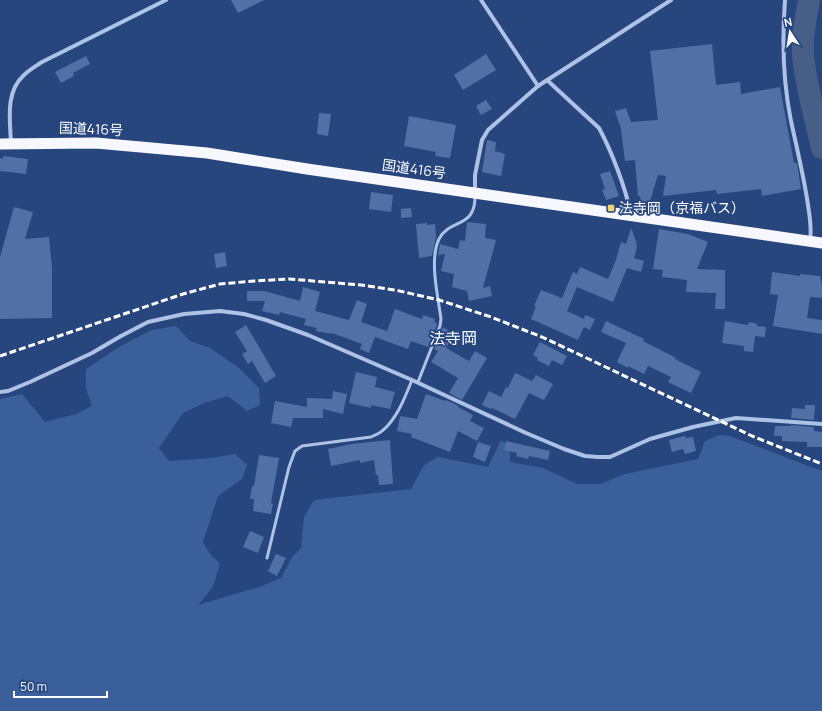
<svg xmlns="http://www.w3.org/2000/svg" width="822" height="711" viewBox="0 0 822 711" font-family="Manrope,'Noto Sans JP',sans-serif">
<rect width="100%" height="100%" fill="#27467e"/>
<path fill="#3b5f9b" d="M176,326L190,341L210,348L239,368L259,388L260,405L247,411L228,396L204,403L183,413L159,448L169,461L211,458L235,454L247,465L242,479L218,496L203,542L210,554L220,563L213,587L198,605L262,586L281,578L292,557L301,548L304,517L314,500L411,489L424,465L438,457L488,467L501,440L510,447V462L543,468L577,484H600L625,474L698,459L705,441L719,435L730,436L822,471V711H0V399L22,394L45,422L76,414L92,406L86,388V369L119,347L151,330Z"/>
<g fill="none" stroke-linecap="round" stroke-linejoin="round">
<path stroke="#475e87" stroke-width="22" d="M809,0C806,15 802,40 803,55C806,86 815,117 822,148"/>
</g>
<g fill="#5070a6">
<path d="M231,0H264L238,13Z"/>
<path d="M712,44L716,85L740,82L741,94L780,87L794,163H797L801,189L762,196L761,189L717,194L716,190L663,196L666,176L658,175L647,211L642,210L640,196H638L635,160L625,161L621,129L615,111L626,108L631,122L658,120L650,51Z"/>
<path d="M486,54L496,70L463,90L454,75Z"/>
<path d="M86,56L90,64L73,73L74,76L61,83L55,72Z"/>
<path d="M486,100L492,109L481,115L476,106Z"/>
<path d="M319,113L331,114L328,136L317,134Z"/>
<path d="M409,116L456,125L450,158L435,156L436,152L404,146Z"/>
<path d="M487,140L496,142L495,151L505,154L501,176L482,172Z"/>
<path d="M3,156L28,159L26,174L0,171V158L3,159Z"/>
<path d="M610,171L619,196L606,200L602,190L605,189L600,174Z"/>
<path d="M371,192L393,195L391,212L369,209Z"/>
<path d="M14,207L33,212L25,239L49,237L52,268V318L0,319V257Z"/>
<path d="M411,208L412,217L401,218V209Z"/>
<path d="M467,222L486,224L485,238L496,240L483,288L490,286L492,296L469,301L467,291L452,287L454,274L441,271L445,254L438,255L440,244L458,249L460,240L465,241Z"/>
<path d="M427,223V225L435,224L436,237L432,256L419,258L416,224Z"/>
<path d="M631,228L637,244L636,246L637,247L634,258L644,261L641,272L627,268L613,302L577,287L567,311L584,319L585,315L595,319L590,330L584,327L578,340L531,319L536,307L534,306L541,290L562,298L573,272L577,274L580,267L608,279L616,260L621,242L626,244Z"/>
<path d="M659,229L688,234L708,242L697,269L725,270V309H715L716,293L686,292L687,280L662,277L663,270L653,269Z"/>
<path d="M225,252L227,266L216,268L214,254Z"/>
<path d="M772,272L800,276V274L820,276L822,287V298L810,297L807,318L822,320V334L773,326L778,295L770,294Z"/>
<path d="M303,287L320,292L315,311L349,320L357,300L367,304L361,322L387,331L395,309L422,319L423,315L435,319L434,321L437,324V325L428,347L411,341L408,349L375,337L369,353L360,349L362,344L332,333V334L316,331L317,328L304,325L306,319L280,312L279,315L262,311L265,301H247V291H264L300,301Z"/>
<path d="M606,321L644,339L643,341L676,358L675,359L701,372L691,393L668,382L671,377L648,366L644,374L628,366V368L617,362L626,343L601,332Z"/>
<path d="M725,321L748,325L749,322L757,324V326L766,327L765,337L755,336L753,352L744,351V346L722,343Z"/>
<path d="M246,325L276,376L265,383L252,361L248,364L242,354L247,351L235,332Z"/>
<path d="M443,327L452,333L447,342L449,343L446,348L469,361L475,351L487,358L462,400L449,393L458,378L431,362L438,351L434,349Z"/>
<path d="M540,342L567,356L562,365L552,360L549,366L537,360L538,358L533,355Z"/>
<path d="M356,372L377,377L375,387L395,392L390,409L371,405V408L349,403Z"/>
<path d="M515,373L532,381L536,375L553,384L544,400L529,393L515,419L492,408L491,409L482,405L489,391L501,397L506,387L508,388Z"/>
<path d="M333,391L347,394L343,414L323,409V418H293L291,427L271,423L275,401L307,407V398L332,399Z"/>
<path d="M426,394L445,401L446,400L459,406L458,407L473,415L470,421L484,428L477,441L458,431L450,452L411,437L412,434L397,431L400,416L417,419Z"/>
<path d="M805,405H815L814,420L791,418L792,408L805,409Z"/>
<path d="M791,425L814,427V431L822,432V447H807V442L782,441V436H774L775,426H791Z"/>
<path d="M685,436L686,438L693,437L696,451L685,454L683,449L672,452L669,440Z"/>
<path d="M390,440L393,484L379,485L378,475H376L374,460L360,463V460L331,466L328,449L352,444Z"/>
<path d="M506,441L550,451L548,460L529,456L528,459L516,456L517,453L504,450Z"/>
<path d="M478,442L491,446L485,462L473,457Z"/>
<path d="M259,455L279,458L271,503L273,504L271,514L253,511L254,499H250L252,486H254Z"/>
<path d="M250,531L264,537L258,553L243,547Z"/>
<path d="M276,554L286,558L277,576L268,571Z"/>
</g>
<g fill="none" stroke-linecap="round" stroke-linejoin="round">
<g stroke="#adc2e5" stroke-width="3">
<path d="M418,382L440,326L441,319C438,296 429,260 439,239C450,218 476,229 475,195"/>
<path d="M267,558L289,467L295,451L302,446L371,437C375,435 379,434 382,431C397,419 405,397 412,380"/>
</g>
<g stroke="#adc2e5" stroke-width="4">
<path d="M481,0L538,86"/>
<path d="M785,0C782,40 783,82 791,121C797,149 804,177 808,205C810,218 812,229 810,241"/>
<path d="M547,80L599,128C612,152 626,189 631,215"/>
<path d="M11,143C10,120 5,92 24,75C29,70 36,66 42,62L166,0"/>
<path d="M475,192V175L482,140L488,130L538,86L671,0"/>
<path d="M0,392L8,391L30,382L92,353L121,336L148,322L184,314L220,311L244,314L266,320L308,335L412,380L526,433L564,449L585,456L598,457H610L650,439L693,427L736,418L822,424"/>
</g>
<path stroke="#f6f8fe" stroke-width="11" d="M0,144L96,143L207,153L307,169L822,243"/>
<path stroke="#fff" stroke-width="3" stroke-dasharray="7 3" stroke-linecap="butt" d="M0,356L183,294L220,284L254,281L289,279L361,285L395,290L439,300L491,317L542,337L752,436L822,464"/>
</g>
<rect fill="#edd373" stroke="#27467e" stroke-width="1.5" x="607" y="204" width="8" height="8" rx="2"/>
<g text-anchor="middle" stroke-width="3.5" stroke-linejoin="round" paint-order="stroke">
<g font-size="14" fill="#fff" stroke="#27467e">
<text transform="translate(91 129) rotate(2)" y="5">国道416号</text>
<text transform="translate(414 169) rotate(8)" y="5">国道416号</text>
</g>
<g font-size="14" fill="#fff" stroke="#27467e" text-anchor="start">
<text x="619" y="213">法寺岡（京福バス）</text>
</g>
<g font-size="16" fill="#fff" stroke="#27467e">
<text x="453" y="344">法寺岡</text>
</g>
</g>
<g transform="translate(790 32) rotate(348)" stroke="#27467e" stroke-width="3" paint-order="stroke">
<path d="M0-3L7 15L0 10L-7 15Z" fill="#ffffff"/>
<text y="-6" font-size="11" font-weight="bold" text-anchor="middle" fill="#ffffff">N</text>
</g>
<path d="M14 691v6h93v-6" fill="none" stroke="#ffffff" stroke-width="2"/>
<text x="20" y="691" font-size="12" fill="#ffffff" stroke="#27467e" stroke-width="3" paint-order="stroke">50 m</text>
</svg>
